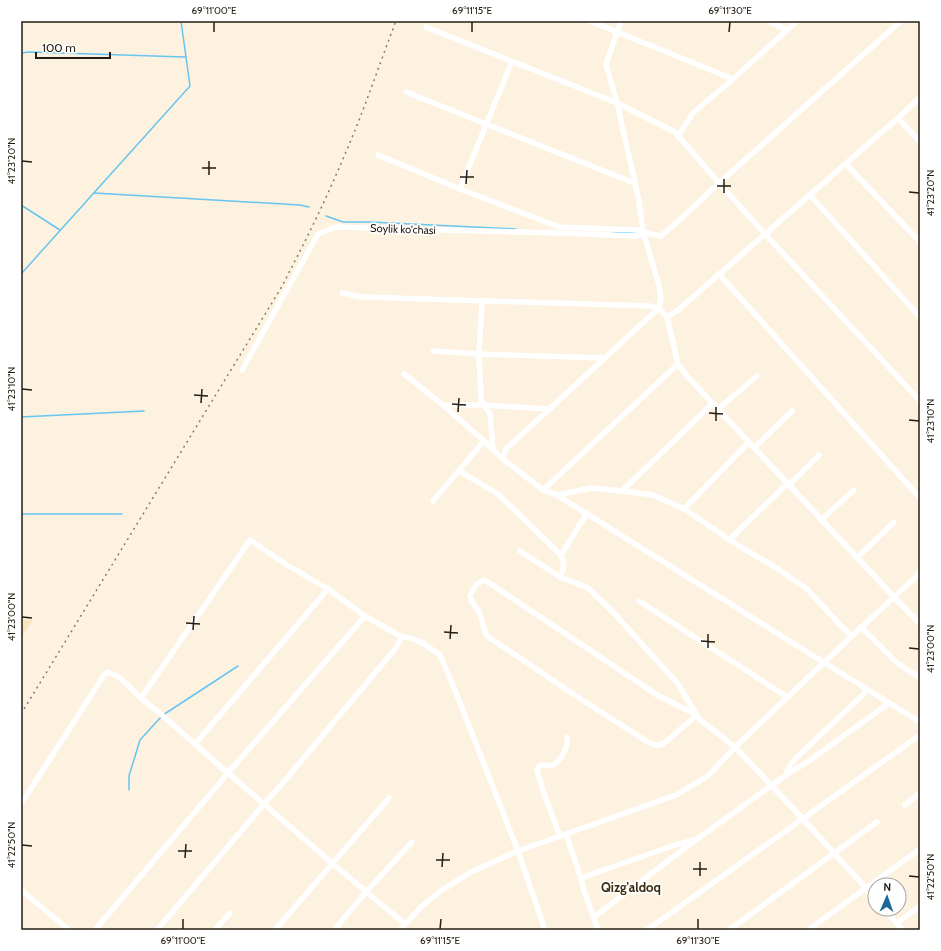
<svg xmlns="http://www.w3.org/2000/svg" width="941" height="951" viewBox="0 0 941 951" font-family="Cabin,sans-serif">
<rect width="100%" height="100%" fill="#fdf1df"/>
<path fill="#fde5bf" d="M21,619L33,620L21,638Z"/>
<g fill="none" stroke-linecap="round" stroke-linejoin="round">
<g stroke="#67c5f2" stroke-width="1.5">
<path d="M21,53L29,52L185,57"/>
<path d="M94,193L300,205L309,207"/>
<path d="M21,205L60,230"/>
<path d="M326,216L343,222H369L516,229"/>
<path d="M612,232L635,233"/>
<path d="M21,274L190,86L181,21"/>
<path d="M21,417L144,411"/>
<path d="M21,514H122"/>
<path d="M163,715L238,666"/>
<path d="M129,790V776L140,740L161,717"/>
</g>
<g stroke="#fff" stroke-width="5.5">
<path d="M590,21L733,79"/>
<path d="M621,21L606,64L617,103L675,132L719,183L765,234L920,401"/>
<path d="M768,21L787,30"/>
<path d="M426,27L617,103L639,201L643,232L659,285L661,298L659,308L506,449L503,459"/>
<path d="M406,92L634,183"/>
<path d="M898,118L920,142"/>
<path d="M678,136L693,113L733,79L797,21"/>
<path d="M378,155L460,189L559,227L637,230L650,234L661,236L685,215L719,183L901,21"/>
<path d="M846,164L920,242"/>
<path d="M460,189L512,61"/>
<path d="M810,195L920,317"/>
<path d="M719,274L920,498"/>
<path d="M342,293L362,297L649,306L659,308L667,317L678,364L686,375L894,597L920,624"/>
<path d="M482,301L479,354L481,400L490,414L493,449"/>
<path d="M667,317L677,311L898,118L920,97"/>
<path d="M433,351L479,354L605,358"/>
<path d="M242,370L318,234L336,227L559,233L636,236L644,234"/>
<path d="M404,374L443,405L484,441L503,459L543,490L557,495L592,488L622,491L653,495L684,509L739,546L772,565L807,589L843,628L852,636L920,573"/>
<path d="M443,405H484L550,409"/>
<path d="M718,409L757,376"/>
<path d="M754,448L792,411"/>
<path d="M459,471L498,494L561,555C565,564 564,568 560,577"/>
<path d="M789,485L819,455"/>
<path d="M543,490L678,364"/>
<path d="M622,491L713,403"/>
<path d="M557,495L823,662L920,722"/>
<path d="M433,501L484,441"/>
<path d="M684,509L749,442"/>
<path d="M821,520L854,490"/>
<path d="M729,540L788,483"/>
<path d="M520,551L560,577L588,588L613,612L678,684L699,719L735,747L803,819L875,898"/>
<path d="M561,555L587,513"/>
<path d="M857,558L894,522"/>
<path d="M483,580L488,582L497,588L657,695L697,715L663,744C657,746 653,745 648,742L582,700L487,636C483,629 483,621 480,614C477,607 471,603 470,596L476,585Z"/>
<path d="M639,601L787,697"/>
<path d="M861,627L897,663L920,678"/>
<path d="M141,698L250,540L287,565L328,589L365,616L402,637"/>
<path d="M195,744L328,589"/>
<path d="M786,775L790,765L797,757L868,690"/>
<path d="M21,804L104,675L108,672L119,677L141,698L162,715L228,773L264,804L333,864L405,924"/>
<path d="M905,805L920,793"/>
<path d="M566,834L581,878L675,845L694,840"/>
<path d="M560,836L543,791L537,770C539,761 547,767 553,765C560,762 566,750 567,744C568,741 567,739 567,737"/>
<path d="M581,878L583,888L598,930"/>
<path d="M21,890L69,930"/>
<path d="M884,909L903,930"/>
<path d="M594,917L693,842L786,775L809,761L889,703"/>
<path d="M897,923L920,906"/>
<path d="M95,930L228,773L365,616"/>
<path d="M157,930L264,804L282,784L395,649L402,637L411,638L424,644L440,655L453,685L518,851L545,930"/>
<path d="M215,930L230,913"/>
<path d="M275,930L389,798"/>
<path d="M334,930L366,892L412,842"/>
<path d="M400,930L421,907L438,893L469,873L518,851L676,795L708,776L735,747L852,636"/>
<path d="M647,930L920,735"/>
<path d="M729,930L877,822"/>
<path d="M808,930L920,849"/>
</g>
<path stroke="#857c6e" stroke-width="1.5" stroke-dasharray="2 4" stroke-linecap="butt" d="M21,714L281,288C304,244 326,200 345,154C364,111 379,65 396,21"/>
</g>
<path fill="none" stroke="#251e13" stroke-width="1.5" d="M214,32V22M472,32V22M729,32L730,22M22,161L32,162M202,168H216M209,175V161M460,177H474M466,184L467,170M717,186H731M909,192L919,193M724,193V179M22,389L32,390M194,395L208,396M201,403L202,389M452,404L466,405M458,412L459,398M709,413L723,414M909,420L919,421M716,421V407M22,617L32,618M186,623L200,624M193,630L194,616M444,632L458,633M450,639L451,625M701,641L715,642M708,648V634M909,648L919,649M22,845L32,846M178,851H192M185,858L186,844M436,860H450M442,867L443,853M693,869H707M700,876V862M909,876L919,877M183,929V919M440,929L441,919M698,929V919"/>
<g text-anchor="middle" stroke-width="3.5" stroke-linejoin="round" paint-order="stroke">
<g font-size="11" fill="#251e13" stroke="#fff">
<text transform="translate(403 229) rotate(2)" y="4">Soylik ko'chasi</text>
</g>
<g font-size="13" font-weight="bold" fill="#3b2d12" stroke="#fff">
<text x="631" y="892">Qizg'aldoq</text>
</g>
</g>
<rect width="941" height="951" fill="none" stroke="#ffffff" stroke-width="44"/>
<g transform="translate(887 897) rotate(2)"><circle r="19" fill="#ffffff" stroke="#a8a5a1"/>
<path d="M0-3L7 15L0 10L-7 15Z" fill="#1a679a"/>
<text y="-6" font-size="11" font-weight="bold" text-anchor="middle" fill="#251e13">N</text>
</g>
<path d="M36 52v6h74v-6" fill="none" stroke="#251e13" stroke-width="2"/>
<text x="42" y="52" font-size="12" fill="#251e13" stroke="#ffffff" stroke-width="3" paint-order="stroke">100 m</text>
<rect x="22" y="22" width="897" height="907" fill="none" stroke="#251e13" stroke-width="1.5"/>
<g font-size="10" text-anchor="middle" fill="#251e13">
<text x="214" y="14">69°11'00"E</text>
<text x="472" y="14">69°11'15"E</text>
<text x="730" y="14">69°11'30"E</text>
<text transform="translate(11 161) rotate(-90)" y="4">41°23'20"N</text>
<text transform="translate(930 193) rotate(-90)" y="4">41°23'20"N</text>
<text transform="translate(11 389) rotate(-90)" y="4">41°23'10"N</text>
<text transform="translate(930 421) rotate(-90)" y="4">41°23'10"N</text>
<text transform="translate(11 617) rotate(-90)" y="4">41°23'00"N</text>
<text transform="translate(930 649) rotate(-90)" y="4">41°23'00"N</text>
<text transform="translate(11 845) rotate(-90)" y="4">41°22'50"N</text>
<text transform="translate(930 877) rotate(-90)" y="4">41°22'50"N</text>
<text x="183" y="944">69°11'00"E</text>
<text x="440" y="944">69°11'15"E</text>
<text x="698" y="944">69°11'30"E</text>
</g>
</svg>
